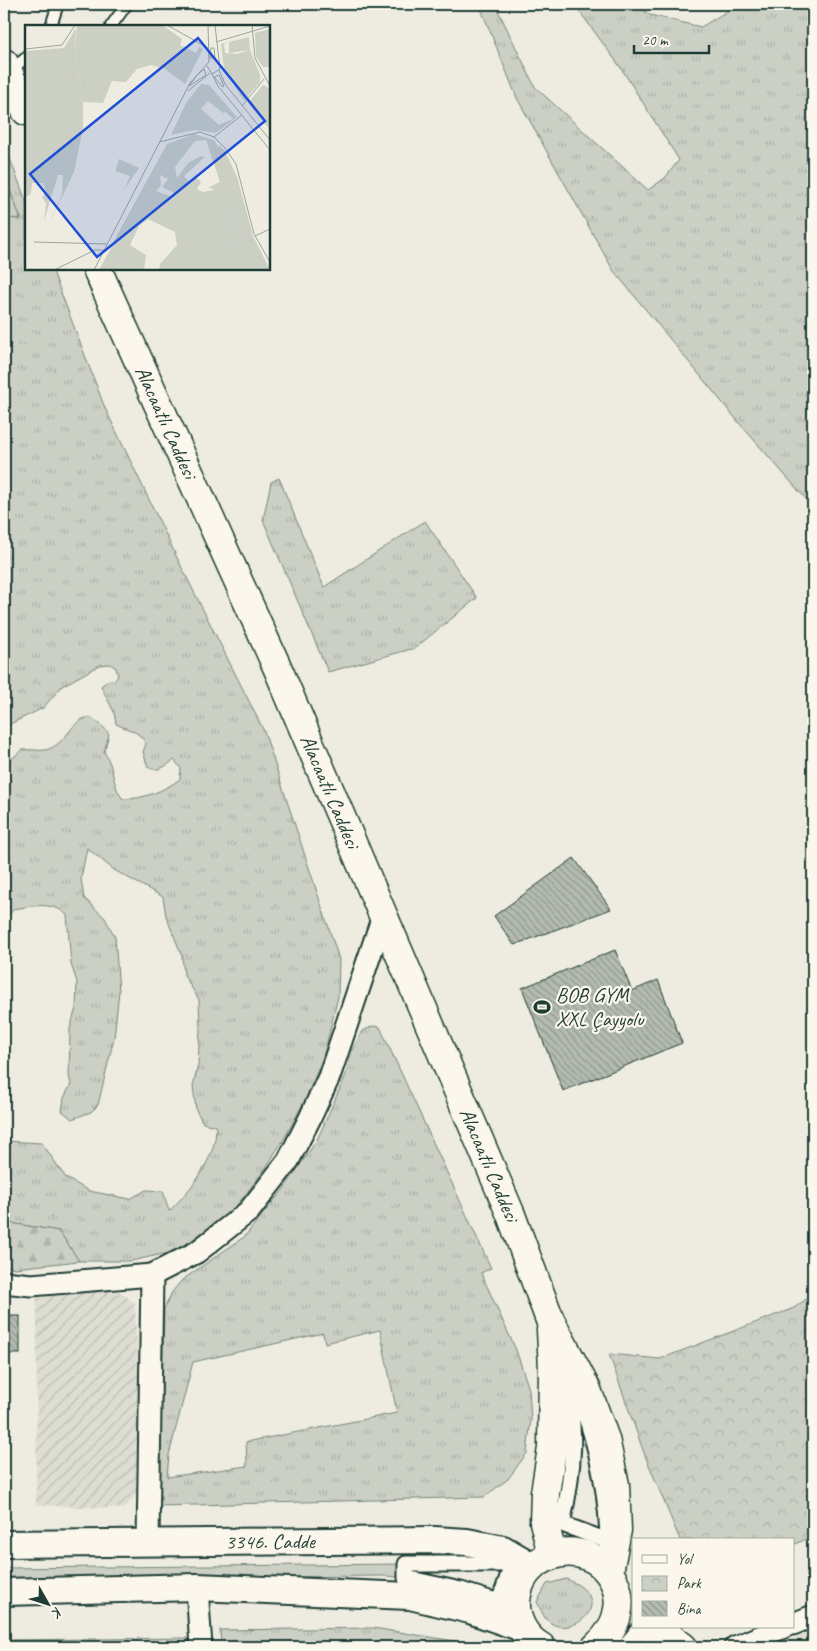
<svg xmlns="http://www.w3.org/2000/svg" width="817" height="1651" viewBox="0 0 817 1651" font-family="Caveat,sans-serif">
<defs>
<pattern id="industrial-furrows" width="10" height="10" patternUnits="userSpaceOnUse" patternTransform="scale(1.25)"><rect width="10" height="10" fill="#ddddd2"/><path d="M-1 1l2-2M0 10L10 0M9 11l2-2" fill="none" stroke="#bdbfb5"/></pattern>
<pattern id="grass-tufts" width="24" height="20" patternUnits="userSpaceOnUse" patternTransform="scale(1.25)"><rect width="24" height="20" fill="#cbcfc4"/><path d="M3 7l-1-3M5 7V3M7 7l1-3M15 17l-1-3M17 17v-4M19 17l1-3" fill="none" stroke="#aeb3a9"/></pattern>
<pattern id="forest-firs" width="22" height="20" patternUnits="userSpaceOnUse" patternTransform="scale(1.25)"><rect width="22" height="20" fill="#cbcfc4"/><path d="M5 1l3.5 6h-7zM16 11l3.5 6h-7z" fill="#aeb3a9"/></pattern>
<pattern id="park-crowns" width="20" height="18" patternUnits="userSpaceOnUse" patternTransform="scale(1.25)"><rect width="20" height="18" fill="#cbcfc4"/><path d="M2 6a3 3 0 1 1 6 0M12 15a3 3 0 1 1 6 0" fill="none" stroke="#aeb3a9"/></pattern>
<pattern id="building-back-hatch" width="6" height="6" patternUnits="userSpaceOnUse" patternTransform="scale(1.25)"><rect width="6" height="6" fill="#b4bbb0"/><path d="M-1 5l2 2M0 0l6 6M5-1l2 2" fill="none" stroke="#929990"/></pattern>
</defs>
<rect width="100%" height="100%" fill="#eeece1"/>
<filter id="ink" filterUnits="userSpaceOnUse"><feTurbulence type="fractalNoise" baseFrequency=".02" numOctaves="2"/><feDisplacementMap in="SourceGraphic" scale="10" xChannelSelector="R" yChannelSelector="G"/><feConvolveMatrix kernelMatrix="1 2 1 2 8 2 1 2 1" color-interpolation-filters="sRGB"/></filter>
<g filter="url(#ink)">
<path fill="#ddddd2" d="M813,1631V1647H771Z"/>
<path fill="url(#industrial-furrows)" d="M113,1287L135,1303L142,1487L124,1509L36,1505L37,1298Z"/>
<g fill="url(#grass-tufts)" stroke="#75867c" fill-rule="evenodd">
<path d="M479,4H495L535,87L648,190L665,178L679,160L621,68L574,4H635L650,15L701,27L729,10L734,4H813V507L740,424L613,270L517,98Z"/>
<path d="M4,143L26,201V269H52L105,408L181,566L264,731L339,959L338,997L323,1058L305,1100L285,1137L265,1169L234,1209L177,1251L131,1261H79L59,1231L4,1222V1141L42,1143L66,1178L89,1191L130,1199L146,1190L163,1191L169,1211C191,1190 217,1158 216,1126L203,1123L196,1110L193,1086L198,1065L200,1029L199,1000L184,975L182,956L166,916L163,897L114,870L87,848L81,878L84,898L105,918L115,937L119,991L114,1038L98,1105L91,1112L72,1119L62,1111L64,1098L71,1084L69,1076L70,1029L76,1008L77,982L71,964L67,915C53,901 32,906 14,909L4,921V761L8,762L22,750C30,749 38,751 45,750C73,745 77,692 109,734L104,752C115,767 111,785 123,799C141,800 166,790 180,779L181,768L174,760C166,766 157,773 148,767L143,752L146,744C139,730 128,730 116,724L114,712L101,686L109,680L114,681L118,676L116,668L110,664L100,665L62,686L43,708L4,727V218L21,219L4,175Z"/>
<path d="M279,478L324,587L425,521L477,598L415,648L328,672L263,520L271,482Z"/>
<path d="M373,1026L380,1027L491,1268L481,1273L516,1350L529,1389L531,1419L527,1453L508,1479L484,1497L159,1506L164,1309L172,1292L182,1280L244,1237L283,1190L317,1140L345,1077L352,1050L363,1031ZM380,1330L397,1413L246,1442L247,1466L167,1477L169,1455L193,1362L323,1333L325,1343Z"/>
<path d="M566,1579C623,1601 568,1644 546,1619C542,1614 540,1607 537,1602L547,1584Z"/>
<path d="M373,1628L455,1641L474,1647H221L220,1630Z"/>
<path d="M187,1638L188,1647H4V1640Z"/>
</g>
<g fill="url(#forest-firs)" stroke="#75867c">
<path d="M4,175L21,219L4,218Z"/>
<path d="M4,1222L59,1231L79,1261L15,1268L4,1266Z"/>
</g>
<path fill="url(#park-crowns)" stroke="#75867c" d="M813,1294V1536L793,1545V1540H680L644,1453L609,1354L660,1359L794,1308Z"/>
<path fill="#cbcfc4" stroke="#75867c" d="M406,1564V1578L387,1576L4,1579V1568Z"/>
<g fill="url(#building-back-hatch)" stroke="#1f3d34">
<path d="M574,858L611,909L514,945L494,916Z"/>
<path d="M615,950L632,991L658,980L682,1043L563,1091L522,988Z"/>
<rect x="4" y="1316" width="16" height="38"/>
</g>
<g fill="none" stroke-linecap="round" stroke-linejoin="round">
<g stroke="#1f3d34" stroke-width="14">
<g id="service">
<path d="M51,26L58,4"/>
<path d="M111,26L127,4"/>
<path d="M9,71L26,58"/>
</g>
</g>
<g stroke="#1f3d34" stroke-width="19">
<g id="pedestrian">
<path d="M570,1370C591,1427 607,1479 608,1541L562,1524C574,1471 578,1425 563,1372Z"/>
<path d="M406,1564H508L510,1571L499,1602L461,1590L406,1578Z"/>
<path d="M625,1647L639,1629L660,1647"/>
</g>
</g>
<g stroke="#1f3d34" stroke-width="25">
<g id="minor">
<path d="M4,1282L31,1285L152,1275L197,1252L249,1211L288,1161L310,1118L329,1077L383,916"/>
<path d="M148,1543L152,1275"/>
<path d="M197,1587L201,1647"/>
<path d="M793,1624L813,1616"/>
<path d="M735,1647L784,1627"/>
</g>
</g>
<g stroke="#1f3d34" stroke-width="30">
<g id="tertiary">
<path id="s1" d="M4,1544L435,1540L467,1542L503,1549L532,1566"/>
<path d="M4,1592L197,1587L410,1596L470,1610L522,1628"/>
</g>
</g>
<g stroke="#1f3d34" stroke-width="31">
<g id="secondary">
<path d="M4,63L26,111"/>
<path id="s2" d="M97,269L278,669L511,1215L550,1320L587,1390L605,1439L615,1485L617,1530L609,1572"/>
<path d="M551,1330L553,1369L552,1448L545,1493L544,1522L552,1554"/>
<path d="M657,1627L683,1647"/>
<path d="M541,1647C525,1638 515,1620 516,1602C517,1587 524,1572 537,1563C593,1525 652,1598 596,1647"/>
</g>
</g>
<use href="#service" stroke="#fbf7ec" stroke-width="10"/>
<use href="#pedestrian" stroke="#fbf7ec" stroke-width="15"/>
<use href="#minor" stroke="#fbf7ec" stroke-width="21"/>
<use href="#tertiary" stroke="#fbf7ec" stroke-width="26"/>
<use href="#secondary" stroke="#fbf7ec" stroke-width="28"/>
</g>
</g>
<defs>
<g id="stadium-bare" transform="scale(1.35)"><path d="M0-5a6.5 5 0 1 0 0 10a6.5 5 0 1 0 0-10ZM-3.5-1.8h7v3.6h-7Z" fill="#1f3d34" stroke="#fbf7ec" stroke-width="2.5" paint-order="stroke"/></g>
</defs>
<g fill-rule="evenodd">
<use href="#stadium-bare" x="542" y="1007"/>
</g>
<g text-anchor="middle" stroke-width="4.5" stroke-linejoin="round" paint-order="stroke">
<g font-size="21" fill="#1f3d34" stroke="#fbf7ec">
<text dy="7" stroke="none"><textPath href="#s2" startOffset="168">Alacaatlı Caddesi</textPath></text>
<text dy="7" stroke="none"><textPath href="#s2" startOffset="572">Alacaatlı Caddesi</textPath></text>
<text dy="7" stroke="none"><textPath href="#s2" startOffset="978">Alacaatlı Caddesi</textPath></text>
<text dy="7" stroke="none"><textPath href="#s1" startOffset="266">3346. Cadde</textPath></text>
</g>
<g font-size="21" fill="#1f3d34" stroke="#fbf7ec" text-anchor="start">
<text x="556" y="1002">BOB GYM<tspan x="556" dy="24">XXL Çayyolu</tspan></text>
</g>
</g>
<g transform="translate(25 25)">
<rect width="245" height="245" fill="#eeece1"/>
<path d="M51,3L50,26L58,77V103L49,147L21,205L37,170L38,150H33L19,196L21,178L17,172L21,167L18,158H7L6,169L0,172V26L39,23ZM245,4V42H238L231,32L230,8ZM204,17L199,19L200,28L212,29L225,25L235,50V57L219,76L199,44L196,19ZM176,59L184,60L212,92L191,108L170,105L146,110L161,78ZM183,76L198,88L201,87L208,94L194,100L176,84ZM238,60L245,64V105L223,78ZM169,109L189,115L208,152H212L228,211L245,245H134L135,239L152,220L150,207L123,194L114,201L105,220L121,230L119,245H107L112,237L93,212L86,221L142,119ZM181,115L195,157L184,162L189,165L178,167L172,164L176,157L172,153L163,156L159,151L180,132L176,131L163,138L152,153L150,142L170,116ZM135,150L143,154L137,162L149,168L148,172L131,166L136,160ZM94,134L114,143L99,165L105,151L90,146ZM93,229L103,236L94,245H81Z" fill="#cbcfc4" fill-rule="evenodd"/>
<path d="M194,120L200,126L212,152L208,153L192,125ZM215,184L219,190L223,214L214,219L208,197ZM93,211L112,237L107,245H94L103,236L93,230L81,245H74Z" fill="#cbcfc4"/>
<path d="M52,0H137L157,14L155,20L171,28L174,22L178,24L160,59L140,44L126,40L112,44L101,57L87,56L78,78L58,77L50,26Z" fill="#cbcfc4"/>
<path d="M224,12L225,25L204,28V17Z" fill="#cbcfc4"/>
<path fill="none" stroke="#9ba69c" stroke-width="1" d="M142,0L183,23M183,0L184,37M227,0L230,33L245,61M191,17L245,1M186,23H189L190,33H185ZM0,24L37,20L50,0M182,41L187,49L195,44L190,0M179,44L181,50L164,61L172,50ZM194,45L200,59L245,115M187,49L193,61L245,125M194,50L199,61L198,62L189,52ZM163,66L185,48M217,81L239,54M189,112L217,90M134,117L175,107L189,112L200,123L211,139L229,209L245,237M230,211L245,204M9,217L82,219M29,245L70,225H79M69,245L165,58L184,37"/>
<path fill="#1d4ed8" fill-opacity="0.15" stroke="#1d4ed8" stroke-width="2.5" d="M173,13L240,96L72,232L5,149Z"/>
<rect width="245" height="245" fill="none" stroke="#1f3d34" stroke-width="2.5"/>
</g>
<rect width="817" height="1651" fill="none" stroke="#fbf7ec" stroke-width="20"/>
<rect x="10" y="10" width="797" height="1631" fill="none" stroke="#1f3d34" stroke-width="2" filter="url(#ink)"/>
<rect x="632" y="1538" width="162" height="90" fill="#fbf7ec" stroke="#a3ada2"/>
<rect x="642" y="1555" width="25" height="8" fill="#fbf7ec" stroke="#a3ada2"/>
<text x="677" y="1564" font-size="15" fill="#1f3d34">Yol</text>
<rect x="642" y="1576" width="25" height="15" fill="url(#park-crowns)" stroke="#a3ada2"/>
<text x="677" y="1588" font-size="15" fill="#1f3d34">Park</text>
<rect x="642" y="1601" width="25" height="15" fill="url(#building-back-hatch)" stroke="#a3ada2"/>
<text x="677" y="1614" font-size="15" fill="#1f3d34">Bina</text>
<g transform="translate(48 1604) rotate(129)" stroke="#fbf7ec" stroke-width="4" paint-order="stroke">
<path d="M0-4L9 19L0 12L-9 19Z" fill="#1f3d34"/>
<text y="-8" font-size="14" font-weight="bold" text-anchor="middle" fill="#1f3d34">K</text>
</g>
<path d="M634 45v8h75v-8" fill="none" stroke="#1f3d34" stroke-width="2.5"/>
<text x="642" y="45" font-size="15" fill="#1f3d34" stroke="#fbf7ec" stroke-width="4" paint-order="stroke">20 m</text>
</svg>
